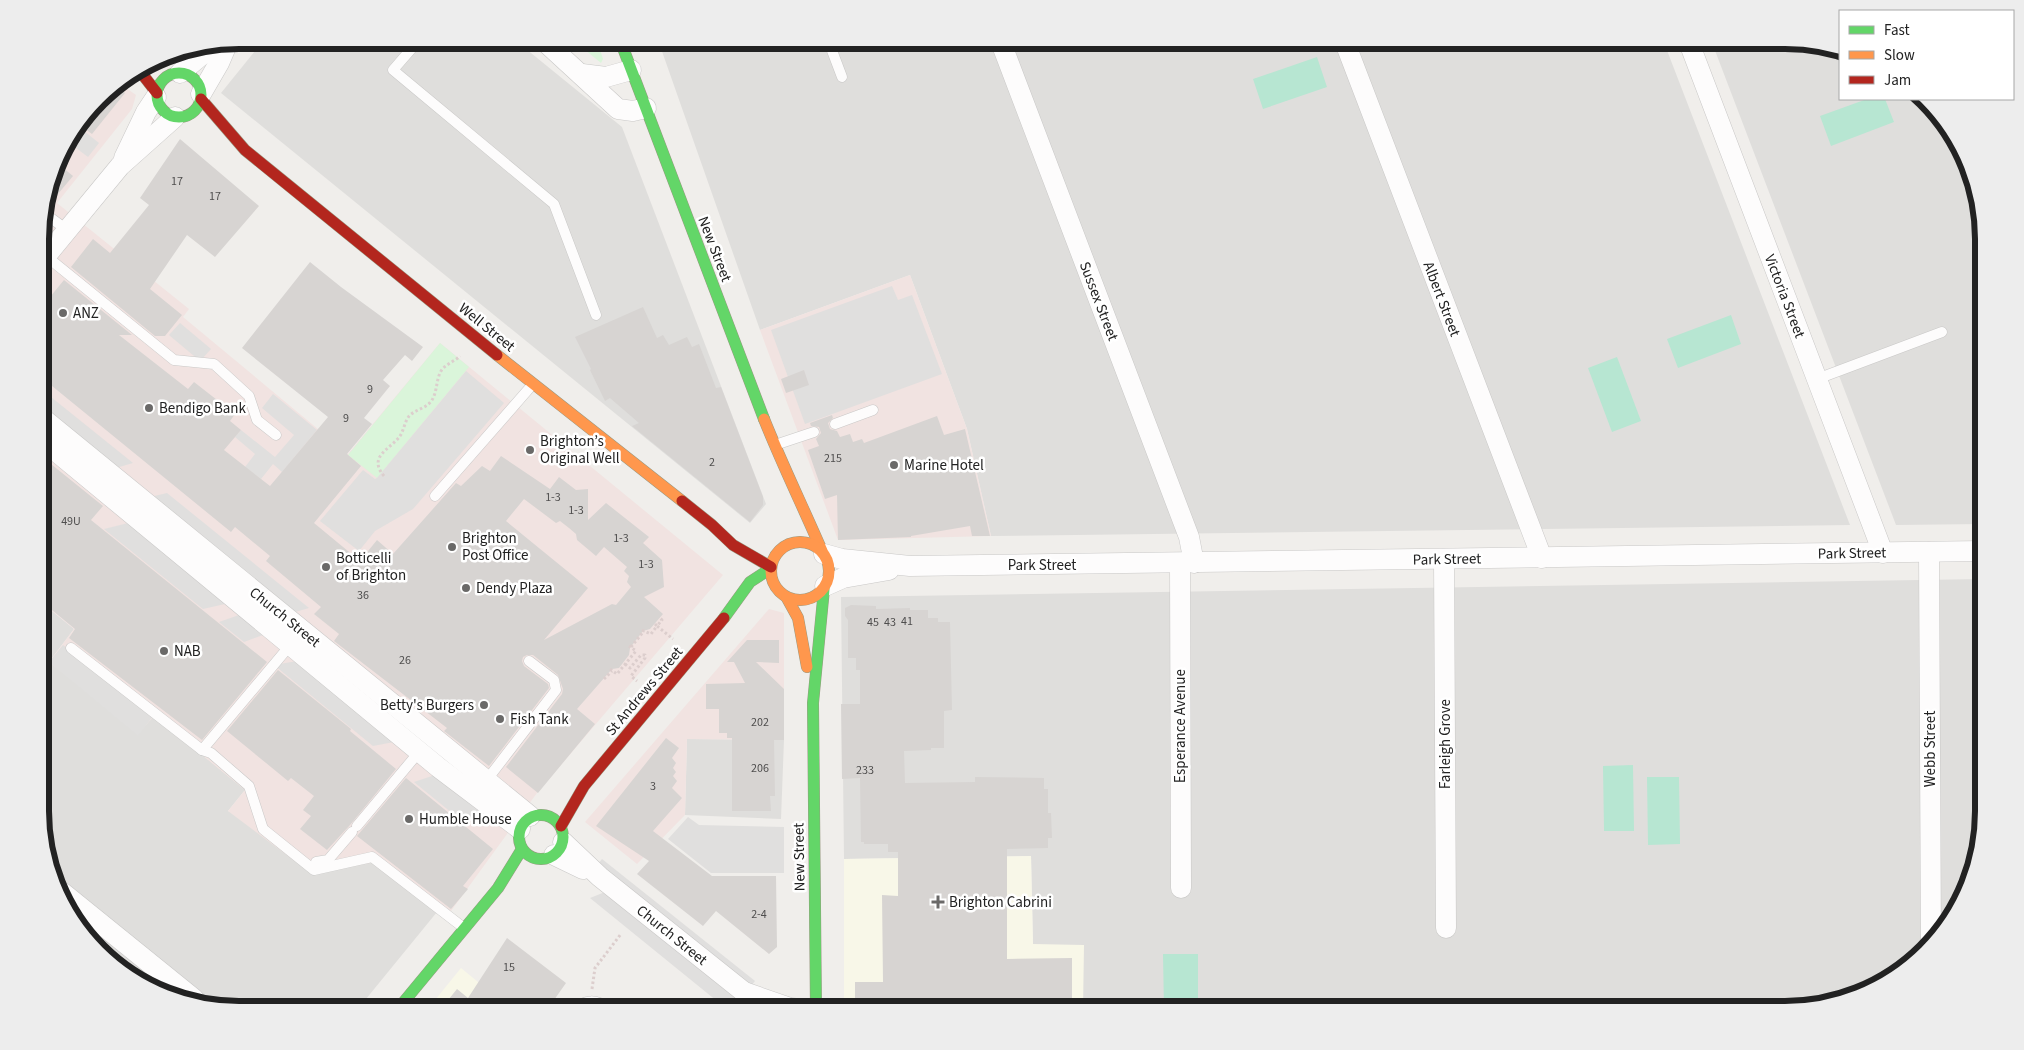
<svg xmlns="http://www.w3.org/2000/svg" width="2024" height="1050" viewBox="0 0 2024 1050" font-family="'Source Sans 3',sans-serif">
<rect width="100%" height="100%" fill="#f0eeeb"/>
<g fill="#dfdedc">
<path d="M264,40H515L622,127L766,504L750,523L221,93Z"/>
<path d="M658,40H1663L1850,525L991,536L967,429L910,275L760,330Z"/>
<path d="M1711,40H1785L1840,53V99H1924L1950,128L1982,214L1983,524L1896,525Z"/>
<path d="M1983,579L1984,811L1963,899L1934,942L1895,977L1849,1000L1797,1010H1083V945H1033L1031,856L844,859L841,597Z"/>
<path d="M41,602L74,629L49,662L154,715L245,790L228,811L375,862L437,912L357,1010H239L151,989L108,961L74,922L42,837Z"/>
<path d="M687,739L784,740L781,819L685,815Z"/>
</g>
<g fill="#f1e3e1">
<path d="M119,83L136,95L132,109L57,203L189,309L183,317L348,454L440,343L723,575L537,793L451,911L375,862L312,874L228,811L245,790L154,716L139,733L49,662L74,629L41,602L40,226L61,151L108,90Z"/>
<path d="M910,275L967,429L991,536L838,540L760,330Z"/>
<path d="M769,609L784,613V740L687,739L685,815L637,864L585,822Z"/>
</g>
<g fill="#f8f7e8">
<path d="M1031,856L1033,944L1084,945L1083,1010H844V859Z"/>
<path d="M461,968L512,1010H427Z"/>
</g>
<g fill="#daf5da">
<path d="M573,40H597L603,59L601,63Z"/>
<path d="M440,343L469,367L377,478L348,455Z"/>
</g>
<g fill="#b7e6d2">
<path d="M1317,57L1327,87L1263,109L1253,79Z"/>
<path d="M1867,99H1885L1894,122L1831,146L1820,116Z"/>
<path d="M1731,315L1741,344L1678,368L1667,339Z"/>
<path d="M1617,357L1641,421L1612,432L1588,368Z"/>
<path d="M1633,765L1634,831H1604L1603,766Z"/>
<path d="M1647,777H1679L1680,844L1648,845Z"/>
<path d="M1163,954H1198V1010H1164Z"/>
</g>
<g fill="#e0dfde">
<path d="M79,127L99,143L88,157L68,142Z"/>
<path d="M892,286L898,300L912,295L942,374L805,424L771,330Z"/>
<path d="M180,323L211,349L200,361L169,335Z"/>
<path d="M466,371L504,403L413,509L375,531L359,551L320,521L363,470L375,479L377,478Z"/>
<path d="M41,389L133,463L116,468L41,408Z"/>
<path d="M273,394L317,430L282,472L273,464L261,479L245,467L255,454L235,437L241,430L275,457L294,435L262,408Z"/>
<path d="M167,493L309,608L292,613L150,497Z"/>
<path d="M128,523L225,604L203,609L104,529Z"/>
<path d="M239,615L263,635L244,642L219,622Z"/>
<path d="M63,645L153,716L138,736L49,662Z"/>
<path d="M297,661L394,742L373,746L274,665Z"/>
<path d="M435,775L485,816L463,822L414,782Z"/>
<path d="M688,817L699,825L784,827V873H711L668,839Z"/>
<path d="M602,859L755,981L751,986L598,864Z"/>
<path d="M605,892L750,1010H728L590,898Z"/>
</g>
<g fill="#d7d4d2" fill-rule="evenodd">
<path d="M115,85L125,93L92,134L80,125L108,90Z"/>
<path d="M180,139L259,206L215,257L187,235L150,289L182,315L165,336H155L71,267L93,239L110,253L149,205L140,198Z"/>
<path d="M57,163L73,176L47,207L46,206Z"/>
<path d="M310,262L341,287L423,347L412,361L405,355L383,380L390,386L364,418L372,424L347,454L361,466L314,523L360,561L377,540L393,554L456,483L461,486L482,466L490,471L501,456L550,489L559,477L576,490L588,489V520L606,503L649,537L643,543L662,560L664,587L644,597L663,614L650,629L643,631L630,648L629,655L619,668L612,669L577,709L595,724L538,793L506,767L562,694L563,689L558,675L533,655H527L523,657L522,661L524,666L548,684L549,688L489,766L444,731L447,728L334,641L339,634L314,614L321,607L266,561L270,556L235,527L231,532L41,377V308L64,280L132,335H119L188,389L194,382L235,414L230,421L241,430L224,450L270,486L328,417L242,348ZM524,499L556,523L560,521L569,528L576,534L577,540L596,556L604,547L627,567L624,571L629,576L627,582L631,587L616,605L612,604L544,640L588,588L506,521Z"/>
<path d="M643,307L657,338L663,335L669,345L687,337L692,347L699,344L716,388L721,387L763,497V505L750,522L632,426L639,423L610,398L605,401L590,370L591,369L575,337Z"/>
<path d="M804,370L809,385L786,393L781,379Z"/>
<path d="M832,415L833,418L828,423L830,429L837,431L840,437L850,434L853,442L862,439L864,443L937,416L944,435L965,429L990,536H972L970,526L911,536V537L838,540L837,495L825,499L808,450L819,446L816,439L821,433L819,427L811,426L810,423Z"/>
<path d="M41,456L103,506L91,520L267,662L202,740L69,638L75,629L41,601Z"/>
<path d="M851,605L876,606V609L910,608V610H928V618H938V622H950L952,710L944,711V748H931V750L904,751L905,783L975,782V777L1044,778V789H1048V813H1051L1052,838H1048V848L1007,849V959L1072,958V1010H855V982H883L882,895L898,896V852H888V844H864V842H861L860,778L842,779L841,704H860V670H856V658H848V620L845,616V608Z"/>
<path d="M747,640H779V663L756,662L784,689V740H774L775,796H770L771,811H732V738H727V733H719V709H706V684L745,683L734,662H727Z"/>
<path d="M278,670L351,729L350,731L396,769L350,825L327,850L300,829L311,816L303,810L314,796L291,778L288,781L227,731Z"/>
<path d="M666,738L679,748L672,758L676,763L673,768L676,772L673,776L677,781L672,788L682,798L653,831L712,876H776L777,947L769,954L716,911L703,926L637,874L649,861L596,826Z"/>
<path d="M406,778L493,849L463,886L468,889L451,909L357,836Z"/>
<path d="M507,938L566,983L547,1010H543L531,1000L524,1010H440L457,989L468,998Z"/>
</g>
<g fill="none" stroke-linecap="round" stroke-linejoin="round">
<g stroke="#c9c8c7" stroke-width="11">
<g id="lane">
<path d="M419,40L393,70L554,204L596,315"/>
<path d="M828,40L842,77"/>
<path d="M44,213L67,230"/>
<path d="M46,256L174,360L214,364L249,396L257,420L276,435"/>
<path d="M1817,379L1942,332"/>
<path d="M835,424L873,410"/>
<path d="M775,445L814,432"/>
<path d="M435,496L533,384"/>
<path d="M71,648L202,750L211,753L249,786L263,829L314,870L372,857L464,928"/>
<path d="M202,750L292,643"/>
<path d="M486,781L556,690L554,680L529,661"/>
<path d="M357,826L419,752"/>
<path d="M316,862L328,860L352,832"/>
<path d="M573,1010C584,999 598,998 609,1010"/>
</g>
</g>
<g stroke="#c9c8c7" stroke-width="21">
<g id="street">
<path d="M543,40L618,109L633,111L646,108"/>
<path d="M1000,40L1189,537L1194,563"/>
<path d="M1344,40L1542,558"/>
<path d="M1688,40L1883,553"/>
<path d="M180,73L214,45"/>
<path d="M582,74L606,77L631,70"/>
<path d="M201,94L219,63L228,42"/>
<path d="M124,158L146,112L156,97"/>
<path d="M41,262L120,166L175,117"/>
<path d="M41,417L530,816"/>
<path d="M41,439L438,767L520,829"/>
<path d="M1929,552L1931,945"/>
<path d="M824,554L842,559L910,566L1983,551"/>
<path d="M1444,559L1446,928"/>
<path d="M1180,563L1181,888"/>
<path d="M825,586L843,578L889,570"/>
<path d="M563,842L600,877L744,992L759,1010"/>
<path d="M554,855L583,869"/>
<path d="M63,893L194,999"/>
<path d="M744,992L790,1008L810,1010"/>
</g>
</g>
<g stroke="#999a82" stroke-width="12">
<g id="fast">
<path d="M620,40L764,419"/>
<circle cx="179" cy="95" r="22"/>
<path d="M724,618L750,582L770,569"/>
<circle cx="541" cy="837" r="22"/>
<path d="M397,1010L498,888L522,849"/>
<path d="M816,1010L813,703L824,589"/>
</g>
</g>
<g stroke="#999a82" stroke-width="12">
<g id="slow">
<path d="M497,355L682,501"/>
<path d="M764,419C782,464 803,507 822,551"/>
<circle cx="800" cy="571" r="29"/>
<path d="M787,598L798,618L807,667"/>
</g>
</g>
<g stroke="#999a82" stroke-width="12">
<g id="jam">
<path d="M139,70L157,93"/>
<path d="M201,99L245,150L497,355"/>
<path d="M682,501L712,525L733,545L771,567"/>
<path d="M561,826L584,786L724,618"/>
</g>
</g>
<g stroke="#dccecd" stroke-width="3" stroke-dasharray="2.5 2.5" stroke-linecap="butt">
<path d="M384,476C367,456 391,449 400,436C404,430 405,420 410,415C417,409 427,408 432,400C437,392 436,382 440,373C443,365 454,362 460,356"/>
<path d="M655,624L657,626L662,620L660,618"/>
<path d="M642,630L651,634L657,626L673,639"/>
<path d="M631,647L644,631"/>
<path d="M625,664L630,668L641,655H645V658L631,676L637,681"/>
<path d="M610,669L617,674L636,651L629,646"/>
<path d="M604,679L612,671"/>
<path d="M592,989L595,968L621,934"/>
</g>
<use href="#lane" stroke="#fdfcfc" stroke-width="10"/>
<use href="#street" stroke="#fdfcfc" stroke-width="20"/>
<use href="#fast" stroke="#63d668" stroke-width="11"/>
<use href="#slow" stroke="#ff974d" stroke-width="11"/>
<use href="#jam" stroke="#b3261e" stroke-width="11"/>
</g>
<g fill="#6a6968" stroke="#fff" stroke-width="2">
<circle cx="63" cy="313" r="5"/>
<circle cx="149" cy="408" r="5"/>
<circle cx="530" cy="450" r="5"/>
<circle cx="894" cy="465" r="5"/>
<circle cx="452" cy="547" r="5"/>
<circle cx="326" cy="567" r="5"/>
<circle cx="466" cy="588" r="5"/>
<circle cx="164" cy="651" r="5"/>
<circle cx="484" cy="705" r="5"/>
<circle cx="500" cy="719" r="5"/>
<circle cx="409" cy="819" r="5"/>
<path d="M935.5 894.5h5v5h5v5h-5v5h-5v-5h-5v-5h5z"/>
</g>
<g text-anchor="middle" stroke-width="5" stroke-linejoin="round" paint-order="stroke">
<g font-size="12" fill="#4f4e4e">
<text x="177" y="185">17</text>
<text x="215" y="200">17</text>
<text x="370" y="393">9</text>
<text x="346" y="422">9</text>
<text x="833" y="462">215</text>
<text x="712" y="466">2</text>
<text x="553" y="501">1-3</text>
<text x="576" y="514">1-3</text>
<text x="71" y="525">49U</text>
<text x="621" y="542">1-3</text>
<text x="646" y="568">1-3</text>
<text x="363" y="599">36</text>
<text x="907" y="625">41</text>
<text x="873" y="626">45</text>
<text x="890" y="626">43</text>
<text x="405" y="664">26</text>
<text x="760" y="726">202</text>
<text x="760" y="772">206</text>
<text x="865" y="774">233</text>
<text x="653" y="790">3</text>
<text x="759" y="918">2-4</text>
<text x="509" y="971">15</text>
</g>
<g font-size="15" fill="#222" stroke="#fff">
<text transform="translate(715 249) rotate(69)" y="5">New Street</text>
<text transform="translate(1785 296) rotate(69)" y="5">Victoria Street</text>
<text transform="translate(1442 299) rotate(69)" y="5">Albert Street</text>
<text transform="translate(1099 301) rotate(69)" y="5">Sussex Street</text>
<text transform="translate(487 327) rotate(39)" y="5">Well Street</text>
<text transform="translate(1852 553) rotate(-1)" y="5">Park Street</text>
<text transform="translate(1447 559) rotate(-1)" y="5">Park Street</text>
<text x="1042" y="570">Park Street</text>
<text transform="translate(285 617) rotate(39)" y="5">Church Street</text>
<text transform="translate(644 691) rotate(-50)" y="5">St Andrews Street</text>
<text transform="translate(1180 726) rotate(-90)" y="5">Esperance Avenue</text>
<text transform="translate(1445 744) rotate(-90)" y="5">Farleigh Grove</text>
<text transform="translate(1930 749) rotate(-90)" y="5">Webb Street</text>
<text transform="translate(799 857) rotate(-91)" y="5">New Street</text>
<text transform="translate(672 935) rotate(39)" y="5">Church Street</text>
</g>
<g font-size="15" fill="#222" stroke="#fff" text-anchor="start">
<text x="73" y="318">ANZ</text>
<text x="159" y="413">Bendigo Bank</text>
<text x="540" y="446">Brighton’s<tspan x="540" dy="17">Original Well</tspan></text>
<text x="904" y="470">Marine Hotel</text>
<text x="462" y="543">Brighton<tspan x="462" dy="17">Post Office</tspan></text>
<text x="336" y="563">Botticelli<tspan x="336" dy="17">of Brighton</tspan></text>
<text x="476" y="593">Dendy Plaza</text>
<text x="174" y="656">NAB</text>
<text x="474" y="710" text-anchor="end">Betty's Burgers</text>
<text x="510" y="724">Fish Tank</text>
<text x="419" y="824">Humble House</text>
<text x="949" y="907">Brighton Cabrini</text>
</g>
</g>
<path d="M0 0H2024V1050H0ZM239 49H1785A190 190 0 0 1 1975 239V811A190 190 0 0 1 1785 1001H239A190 190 0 0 1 49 811V239A190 190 0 0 1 239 49Z" fill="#ededed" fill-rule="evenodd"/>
<path fill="none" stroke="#222" stroke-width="6" d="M239 49H1785A190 190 0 0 1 1975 239V811A190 190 0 0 1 1785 1001H239A190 190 0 0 1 49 811V239A190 190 0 0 1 239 49Z"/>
<rect x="1839" y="10" width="175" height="90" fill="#ffffff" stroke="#a7a7a7"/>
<rect x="1849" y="26" width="25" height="8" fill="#63d668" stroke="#a7a7a7"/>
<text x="1884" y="35" font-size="15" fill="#222222">Fast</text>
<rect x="1849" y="51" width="25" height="8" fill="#ff974d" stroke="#a7a7a7"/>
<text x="1884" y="60" font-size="15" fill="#222222">Slow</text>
<rect x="1849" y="76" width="25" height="8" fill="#b3261e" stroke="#a7a7a7"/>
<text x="1884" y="85" font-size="15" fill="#222222">Jam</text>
</svg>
